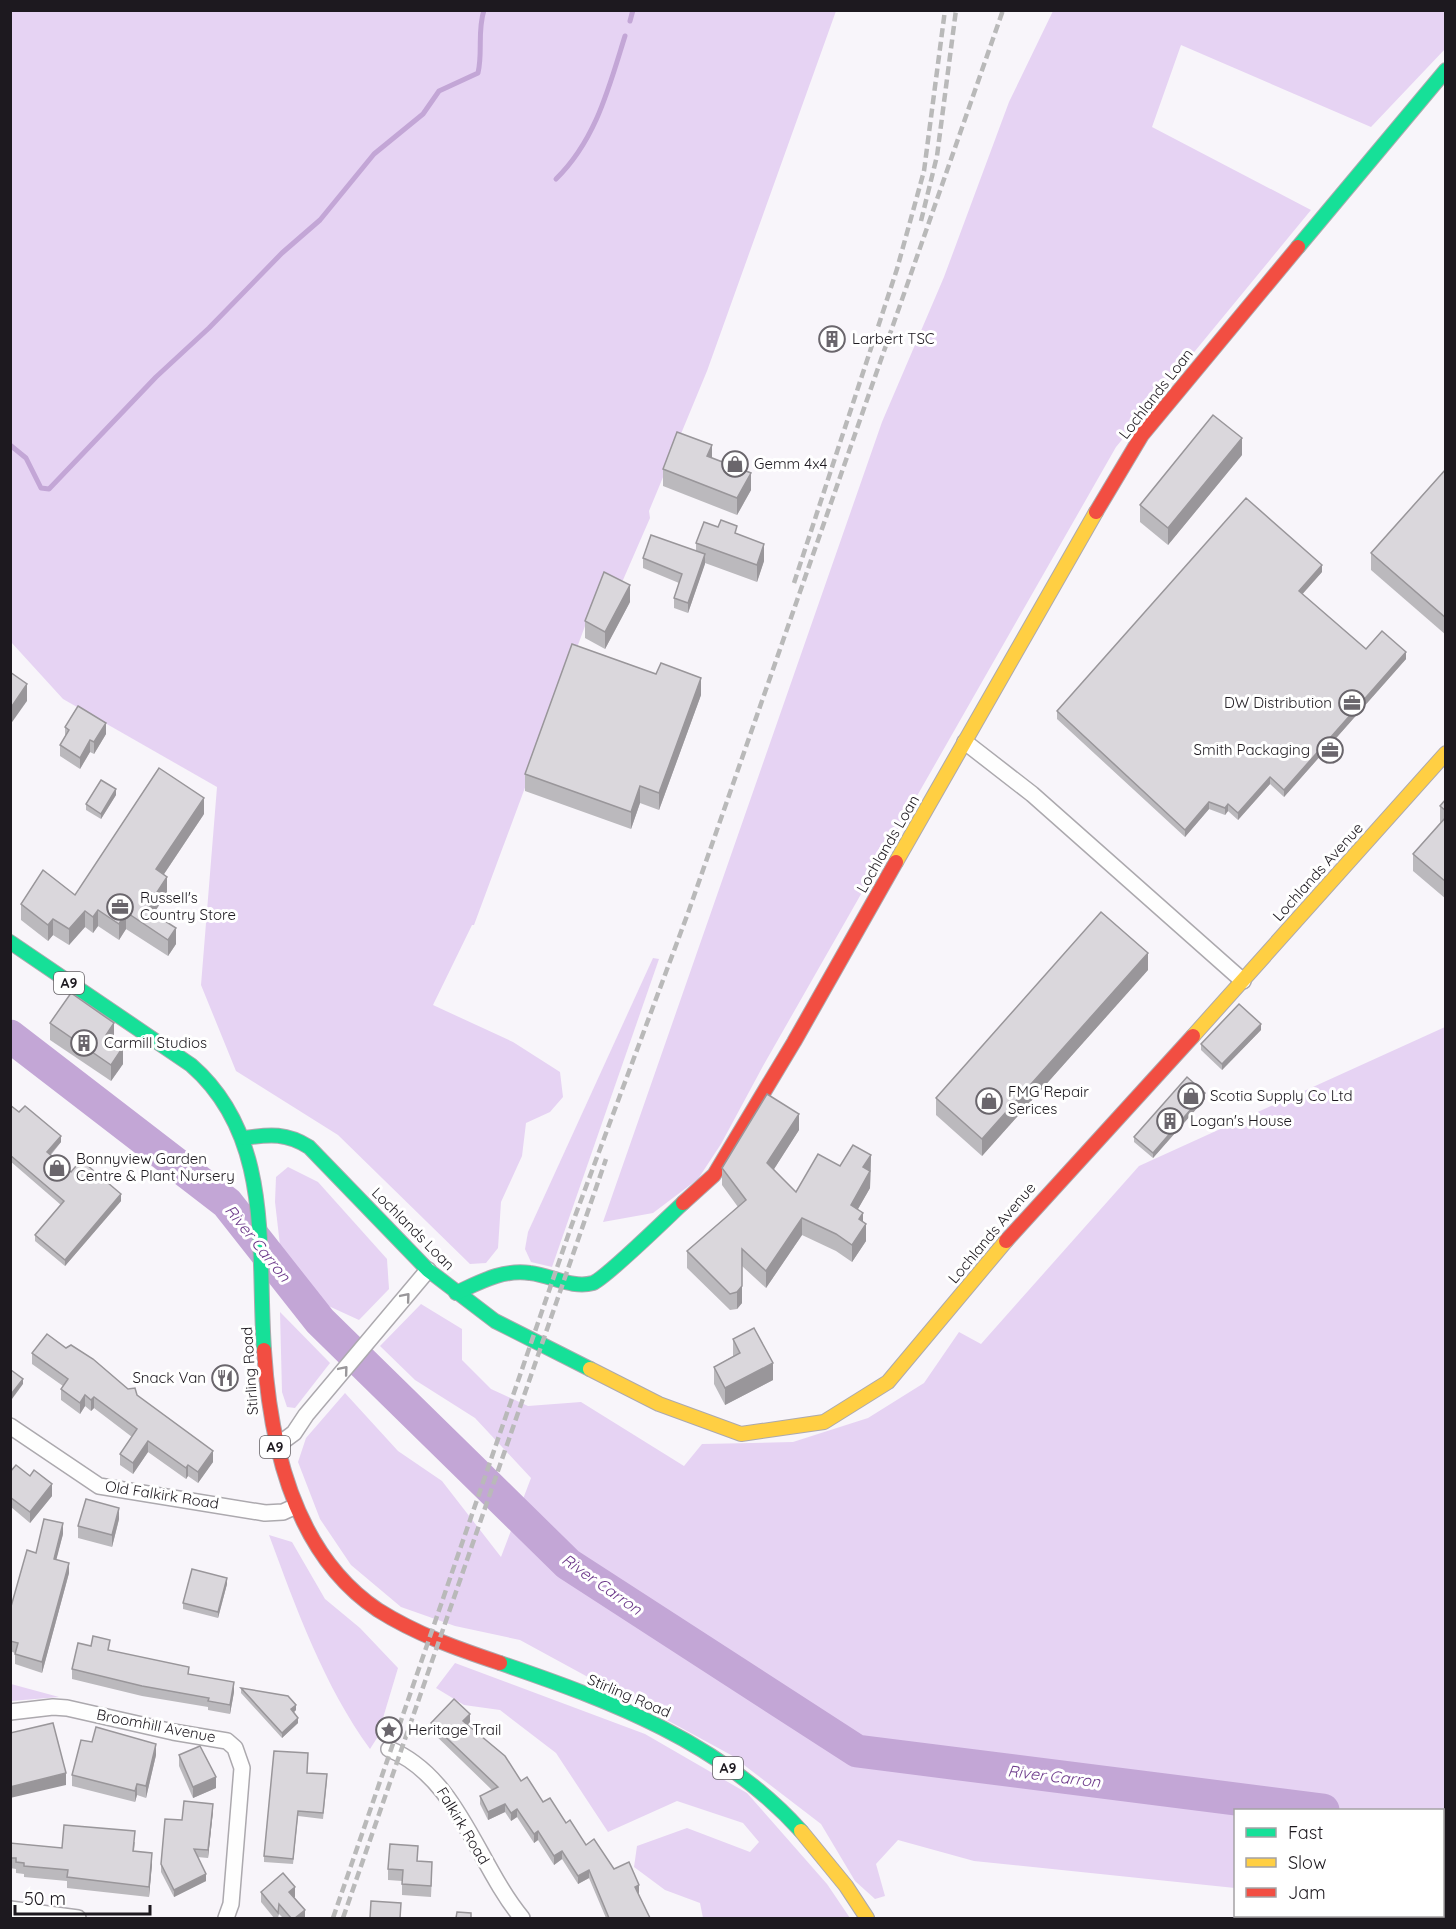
<svg xmlns="http://www.w3.org/2000/svg" width="1456" height="1929" viewBox="0 0 1456 1929" font-family="Quicksand,sans-serif">
<rect width="100%" height="100%" fill="#f8f5fa"/>
<g fill="#e6d3f3">
<path d="M10,11H836L707,371L649,511L650,518L623,580L598,591L474,925H472L433,1005L513,1042L560,1072L563,1097L550,1112L526,1123L522,1156L501,1202L498,1248L486,1263L470,1264L338,1135L236,1071L201,985L217,787L63,699L11,642Z"/>
<path d="M1053,11H1445V49L1371,127L1181,45L1152,127L1311,210L1116,447L763,1066L721,1144L698,1179L653,1213L603,1222L882,422L944,277L1009,102Z"/>
<path d="M653,958L659,959L552,1267L531,1262L525,1249L528,1232Z"/>
<path d="M1445,1027V1918H1345L1336,1916H1442V1810H1236L1235,1888L974,1861L898,1840L876,1864L885,1896L875,1899L855,1881L821,1824L731,1755L520,1640L455,1626L401,1607L351,1565L320,1519L298,1462L306,1438L345,1393L398,1451L442,1481L501,1557L531,1478L475,1418L415,1380L380,1346L421,1304L462,1329V1360L491,1389L528,1406L581,1402L684,1466L702,1444L793,1442L868,1418L924,1383L959,1332L981,1344L1139,1166Z"/>
<path d="M288,1167L318,1182L387,1259L389,1289L359,1320L322,1303L281,1254L275,1202L276,1177Z"/>
<path d="M280,1312L330,1363L295,1408L287,1407L282,1392Z"/>
<path d="M269,1535L292,1542L325,1599L360,1628L398,1668L377,1738L370,1749C324,1686 296,1608 269,1535Z"/>
<path d="M455,1663L645,1734L747,1793L827,1884L850,1918H703L700,1903L665,1890L634,1867L637,1846L687,1828L750,1852L759,1842L743,1823L677,1801L608,1832L556,1753L500,1710L464,1705L436,1688Z"/>
<path d="M11,1684L59,1697L11,1701Z"/>
</g>
<g fill="none" stroke-linecap="round" stroke-linejoin="round">
<g stroke="#c3a6d6" stroke-width="5">
<path d="M630,21L633,10"/>
<path d="M556,179C596,140 609,87 625,36"/>
<path d="M10,445L26,458L41,488L49,489L156,377L209,328L282,253L320,220L374,154L423,114L439,91L478,73C483,52 477,32 484,10"/>
</g>
<g stroke="#c3a6d6" stroke-width="33">
<path d="M10,1036L227,1203L320,1321L568,1564L857,1751L1323,1810"/>
<path d="M1442,1888L1446,1891"/>
</g>
<g stroke="#aca9ae" stroke-width="18">
<g id="street">
<path d="M965,742L1032,794L1243,981"/>
<path d="M10,1426L99,1486L265,1513L283,1512L294,1507"/>
<path d="M275,1447L294,1433L306,1415L428,1270"/>
<path d="M10,1712L53,1707L67,1708L173,1732L227,1741L235,1748L242,1768L231,1904L226,1918"/>
<path d="M389,1749C458,1777 477,1864 522,1918"/>
<path d="M10,1909L78,1918"/>
</g>
</g>
<g stroke="#aca9ae" stroke-width="16">
<g id="fast">
<path d="M1298,247L1446,70"/>
<path d="M10,942L191,1065C274,1137 257,1250 264,1350"/>
<path d="M245,1138C270,1134 287,1133 309,1147L428,1270L495,1321L590,1369"/>
<path d="M456,1293C480,1282 503,1269 530,1273C551,1275 572,1289 593,1283C606,1278 668,1217 683,1203"/>
<path d="M500,1663C611,1701 721,1742 801,1831"/>
</g>
</g>
<g stroke="#aca9ae" stroke-width="16">
<g id="slow">
<path d="M896,862L1096,512"/>
<path d="M1193,1036L1446,753"/>
<path d="M590,1369L659,1404L741,1434L824,1422L888,1382L1006,1241"/>
<path d="M801,1831L846,1886L867,1918"/>
</g>
</g>
<g stroke="#aca9ae" stroke-width="16">
<g id="jam">
<path d="M1096,512L1142,435L1298,247"/>
<path d="M683,1203L714,1175L794,1042L896,862"/>
<path d="M1006,1241L1193,1036"/>
<path d="M264,1350C270,1445 294,1554 378,1610C416,1634 458,1649 500,1663"/>
</g>
</g>
<use href="#street" stroke="#fefefe" stroke-width="15"/>
<use href="#fast" stroke="#16e098" stroke-width="14"/>
<use href="#slow" stroke="#ffcf43" stroke-width="14"/>
<use href="#jam" stroke="#f24e42" stroke-width="14"/>
<g stroke="#b9b9b9" stroke-width="4.5" stroke-dasharray="9 4.5" stroke-linecap="butt">
<path d="M921,221L937,156L956,10"/>
<path d="M794,583L897,269L924,171L945,10"/>
<path d="M333,1918L571,1227L688,913L1003,10"/>
<path d="M343,1918L606,1159"/>
</g>
</g>
<g fill="#bbb9bd">
<path d="M1242,455L1168,545L1140,522V505Z"/>
<path d="M663,469L751,490L737,515L663,486Z"/>
<path d="M1446,469V635L1371,570V553Z"/>
<path d="M737,534L764,561L757,582L705,563L688,613L674,608V598L679,583L643,568V558L696,551V543Z"/>
<path d="M1322,572L1302,594L1366,649L1406,659L1284,797L1270,784L1238,820L1228,811L1225,815L1209,809L1185,837L1057,719V711Z"/>
<path d="M630,602L605,649L585,638V621Z"/>
<path d="M656,674L701,695L659,810L640,803L631,829L525,791V774Z"/>
<path d="M65,727L106,734L94,754L90,752L80,769L60,756V745L65,737Z"/>
<path d="M116,795L101,819L86,810V804Z"/>
<path d="M1446,799V899L1413,871V854L1440,823V806Z"/>
<path d="M204,814L164,874L167,893L154,913L176,944L168,956L126,929L119,940L98,926L93,933L85,927L69,945L53,935L48,941L21,920V904L75,895Z"/>
<path d="M1148,970L982,1156L936,1115V1098Z"/>
<path d="M50,1023L114,1040L123,1064L111,1081L50,1040Z"/>
<path d="M1261,1030L1222,1070L1201,1050V1044Z"/>
<path d="M1205,1099L1153,1158L1134,1142V1137Z"/>
<path d="M10,1105L19,1112L61,1142L51,1155L71,1172L121,1201L65,1266L35,1241V1235L61,1205L10,1161Z"/>
<path d="M799,1130L774,1169L796,1192L840,1166L871,1155L870,1188L858,1209L863,1222L866,1241L852,1262L836,1251L802,1235L766,1288L742,1266V1303L737,1309L730,1310L687,1268V1251L738,1207L722,1185V1168Z"/>
<path d="M733,1339L773,1380L725,1405L714,1384V1367L733,1356Z"/>
<path d="M66,1348L128,1389L137,1395L213,1462L198,1483L188,1476L186,1479L148,1452L133,1474L120,1465V1454L132,1437L94,1408L91,1411L85,1406L80,1414L61,1400V1389L63,1386L32,1364V1353Z"/>
<path d="M10,1472L52,1496L30,1523L11,1507Z"/>
<path d="M119,1519L112,1547L78,1538V1526Z"/>
<path d="M63,1534L56,1559L69,1573L42,1673L15,1664V1653L10,1651V1610L36,1553Z"/>
<path d="M227,1584L218,1618L183,1609V1603Z"/>
<path d="M110,1651L189,1674L234,1692L230,1714L208,1710V1707L142,1696L72,1679V1669Z"/>
<path d="M241,1688L296,1710L294,1712L298,1723L282,1738L241,1693Z"/>
<path d="M470,1722L468,1725L521,1781L566,1823L586,1845L639,1893L638,1894L650,1918H606L589,1878L578,1884L562,1859L554,1865L538,1840L534,1843L517,1817L511,1821L505,1812L488,1820L480,1804V1796L492,1790L431,1731V1723Z"/>
<path d="M156,1755L146,1798L137,1795L135,1802L72,1786V1775Z"/>
<path d="M179,1755L216,1788L193,1798L179,1766Z"/>
<path d="M307,1773L327,1780L323,1819L298,1816L293,1864L264,1862V1856Z"/>
<path d="M213,1811L208,1858L197,1857L206,1881L174,1897L161,1872V1864L182,1820Z"/>
<path d="M135,1842L134,1851L152,1864L149,1897L67,1888V1881L24,1877V1874L16,1873V1869L10,1868V1843L62,1848Z"/>
<path d="M418,1861L432,1874L431,1897L402,1895V1881L388,1880V1869Z"/>
<path d="M261,1892L295,1897H294L305,1918H283L279,1914L278,1918H274L261,1902Z"/>
</g>
<g fill="#99969a">
<path d="M1242,438V455L1168,545V528Z"/>
<path d="M712,445V462L707,456Z"/>
<path d="M751,473V490L737,515V498Z"/>
<path d="M764,544V561L757,582V565Z"/>
<path d="M705,554V564L688,613V603Z"/>
<path d="M1322,565V572L1299,598V591Z"/>
<path d="M630,585V602L605,649V632Z"/>
<path d="M1406,652V659L1284,797V790Z"/>
<path d="M701,678V695L659,810V793Z"/>
<path d="M27,684V701L10,725V709Z"/>
<path d="M106,723V734L94,754V742Z"/>
<path d="M90,740V752L80,769V758Z"/>
<path d="M1270,777V784L1238,820V813Z"/>
<path d="M640,786V803L631,829V812Z"/>
<path d="M116,789V795L101,819V814Z"/>
<path d="M204,798V814L156,886V869Z"/>
<path d="M1209,802V809L1185,837V830Z"/>
<path d="M1228,804V811L1225,815V808Z"/>
<path d="M167,877V893L146,925V909Z"/>
<path d="M98,910V926L93,933V917Z"/>
<path d="M85,911V927L69,945V929Z"/>
<path d="M126,912V929L119,940V924Z"/>
<path d="M53,919V935L48,941V925Z"/>
<path d="M176,928V944L168,956V940Z"/>
<path d="M1148,953V970L982,1156V1139Z"/>
<path d="M114,1023V1040L106,1052V1035Z"/>
<path d="M1261,1024V1030L1222,1070V1064Z"/>
<path d="M123,1047V1064L111,1081V1065Z"/>
<path d="M1205,1093V1099L1153,1158V1153Z"/>
<path d="M799,1114V1130L767,1180V1163Z"/>
<path d="M61,1136V1142L47,1158V1152Z"/>
<path d="M871,1155L870,1188L851,1221V1205L863,1167Z"/>
<path d="M121,1194V1201L65,1266V1260Z"/>
<path d="M863,1213V1229L866,1224V1241L852,1262V1245L859,1219Z"/>
<path d="M802,1218V1235L766,1288V1271Z"/>
<path d="M742,1286V1303L737,1309V1292Z"/>
<path d="M773,1363V1380L725,1405V1388Z"/>
<path d="M23,1379V1384L12,1399V1393Z"/>
<path d="M85,1395V1406L80,1414V1403Z"/>
<path d="M94,1397V1408L91,1411V1400Z"/>
<path d="M148,1441V1452L133,1474V1463Z"/>
<path d="M213,1451V1462L198,1483V1472Z"/>
<path d="M188,1465V1476L186,1479V1468Z"/>
<path d="M52,1484V1496L30,1523V1512Z"/>
<path d="M119,1508V1519L112,1547V1535Z"/>
<path d="M63,1523V1534L54,1569V1559Z"/>
<path d="M69,1563V1573L42,1673V1662Z"/>
<path d="M227,1578V1584L218,1618V1612Z"/>
<path d="M234,1682V1692L230,1714V1705Z"/>
<path d="M296,1705V1710L291,1715V1709Z"/>
<path d="M470,1714V1722L463,1729V1721Z"/>
<path d="M298,1718V1723L282,1738V1733Z"/>
<path d="M156,1744V1755L146,1798V1786Z"/>
<path d="M66,1773V1785L10,1798V1787Z"/>
<path d="M216,1777V1788L193,1798V1787Z"/>
<path d="M137,1784V1795L135,1802V1791Z"/>
<path d="M213,1804V1811L208,1858V1850Z"/>
<path d="M505,1804V1812L488,1820V1812Z"/>
<path d="M517,1809V1817L511,1821V1813Z"/>
<path d="M538,1831V1840L534,1843V1834Z"/>
<path d="M562,1851V1859L554,1865V1856Z"/>
<path d="M152,1853V1864L149,1897V1887Z"/>
<path d="M589,1870V1878L578,1884V1876Z"/>
<path d="M206,1874V1881L174,1897V1890Z"/>
<path d="M639,1885V1893L635,1896V1887Z"/>
<path d="M295,1887V1897L289,1901V1892Z"/>
<path d="M305,1910V1918H295Z"/>
</g>
<g fill="#dad7dc" stroke="#99969a" stroke-width="1.5">
<path d="M1213,415L1242,438L1168,528L1140,505Z"/>
<path d="M677,432L712,445L707,456L751,473L737,498L663,469Z"/>
<path d="M1446,469V618L1371,553Z"/>
<path d="M1246,498L1322,565L1299,591L1366,649L1382,631L1406,652L1284,790L1270,777L1238,813L1228,804L1225,808L1209,802L1185,830L1057,711Z"/>
<path d="M721,520L737,526L735,533L764,544L757,565L696,543L704,522L718,527Z"/>
<path d="M651,535L705,554L688,603L674,598L682,574L643,558Z"/>
<path d="M604,572L630,585L605,632L585,621Z"/>
<path d="M572,644L656,674L661,663L701,678L659,793L640,786L631,812L525,774Z"/>
<path d="M10,672L27,684L10,709Z"/>
<path d="M78,706L106,723L94,742L90,740L80,758L60,745L69,730L65,727Z"/>
<path d="M159,768L204,798L156,869L167,877L146,909L176,928L168,940L126,912L119,924L98,910L93,917L85,911L69,929L53,919L48,925L21,904L43,870L75,895Z"/>
<path d="M101,780L116,789L101,814L86,804Z"/>
<path d="M1446,799V811L1440,806Z"/>
<path d="M1446,817V882L1413,854Z"/>
<path d="M1101,912L1148,953L982,1139L936,1098Z"/>
<path d="M71,993L114,1023L106,1035L123,1047L111,1065L50,1023Z"/>
<path d="M1239,1004L1261,1024L1222,1064L1201,1044Z"/>
<path d="M1187,1077L1205,1093L1153,1153L1134,1137Z"/>
<path d="M767,1094L799,1114L767,1163L796,1192L818,1154L840,1166L853,1145L871,1155L863,1167L870,1171L851,1205L863,1213L859,1219L866,1224L852,1245L836,1234L802,1218L766,1271L742,1249V1286L737,1292L730,1294L687,1251L746,1200L722,1168Z"/>
<path d="M10,1105L19,1112L25,1106L61,1136L47,1152L71,1172L81,1160L121,1194L65,1260L35,1235L64,1201L10,1155Z"/>
<path d="M754,1328L773,1363L725,1388L714,1367L740,1353L733,1339Z"/>
<path d="M47,1334L66,1348L71,1345L93,1359L128,1389L135,1388L137,1395L213,1451L198,1472L188,1465L186,1468L148,1441L133,1463L120,1454L137,1429L94,1397L91,1400L85,1395L80,1403L61,1389L68,1379L32,1353Z"/>
<path d="M11,1370L23,1379L12,1393H10Z"/>
<path d="M16,1465L30,1476L34,1470L52,1484L30,1512L10,1497V1472Z"/>
<path d="M86,1499L119,1508L112,1535L78,1526Z"/>
<path d="M44,1519L63,1523L54,1559L69,1563L42,1662L15,1654L18,1643L10,1641V1610L27,1550L36,1553Z"/>
<path d="M192,1569L227,1578L218,1612L183,1603Z"/>
<path d="M93,1636L110,1640L108,1650L189,1667L188,1674L234,1682L230,1705L208,1701L209,1698L142,1686L72,1669L78,1643L91,1646Z"/>
<path d="M241,1688L288,1696L296,1705L291,1709L298,1718L282,1733Z"/>
<path d="M454,1699L470,1714L463,1721L505,1756L521,1781L527,1777L543,1802L550,1798L566,1823L570,1820L586,1845L594,1839L614,1869L629,1862L639,1885L635,1887L650,1918H609L589,1870L578,1876L562,1851L554,1856L538,1831L534,1834L517,1809L511,1813L505,1804L488,1812L480,1796L498,1787L431,1723Z"/>
<path d="M53,1723L66,1773L10,1787V1733Z"/>
<path d="M96,1727L156,1744L146,1786L137,1784L135,1791L72,1775L81,1740L92,1742Z"/>
<path d="M200,1746L216,1777L193,1787L179,1755Z"/>
<path d="M274,1751L308,1753L307,1773L327,1774L323,1813L298,1811L293,1859L264,1856Z"/>
<path d="M184,1801L213,1804L208,1850L194,1849L206,1874L174,1890L161,1864L165,1819L182,1820Z"/>
<path d="M64,1825L135,1831L133,1851L152,1853L149,1887L67,1877L68,1870L24,1866V1863L16,1862V1858H10V1843L62,1848Z"/>
<path d="M390,1844L418,1846L417,1861L432,1862L431,1886L402,1884L403,1870L388,1869Z"/>
<path d="M283,1873L295,1887L289,1892L305,1910L295,1918H291L279,1904L278,1913L261,1892Z"/>
<path d="M371,1901L401,1903L400,1918H370Z"/>
<path d="M457,1912L471,1913V1918H456Z"/>
</g>
<defs><path id="oneway-chevron" d="M-2-3.5L2.5 0L-2 3.5" fill="none" stroke-width="1.6" stroke-linecap="round" stroke-linejoin="round" transform="scale(1.5)"/></defs>
<g stroke="#99979a">
<use href="#oneway-chevron" transform="translate(406 1297) rotate(-50)"/>
<use href="#oneway-chevron" transform="translate(344 1370) rotate(-50)"/>
</g>
<defs>
<g id="building-ring" transform="scale(1.35)"><circle r="9.5" fill="#fff" stroke="#6a666c" stroke-width="1.5"/><path d="M-4-6H4V6H1V3H-1V6H-4ZM-2.5-4.3h1.7v1.8h-1.7ZM.8-4.3h1.7v1.8H.8ZM-2.5-1h1.7V.8h-1.7ZM.8-1h1.7V.8H.8Z" fill="#6a666c"/></g>
<g id="shop-ring" transform="scale(1.35)"><circle r="9.5" fill="#fff" stroke="#6a666c" stroke-width="1.5"/><path d="M-5-2.5h2.3a2.7 3.5 0 0 1 5.4 0H5L5.5 6h-11ZM-1.5-2.5h3a1.5 2.3 0 0 0-3 0Z" fill="#6a666c"/></g>
<g id="office-ring" transform="scale(1.35)"><circle r="9.5" fill="#fff" stroke="#6a666c" stroke-width="1.5"/><path d="M-6-3h4V-5.5h4V-3h4V5H-6ZM-1-4.5V-3h2v-1.5ZM-6 0V1H6V0Z" fill="#6a666c"/></g>
<g id="restaurant-ring" transform="scale(1.35)"><circle r="9.5" fill="#fff" stroke="#6a666c" stroke-width="1.5"/><path d="M-5-6h1v4h1v-4h1v4h1v-4h1v5L-1.5 .5V6h-2V.5L-5-1ZM5-6V6H3V1.5H1.5Q1.5-4 5-6Z" fill="#6a666c"/></g>
<g id="sight-ring" transform="scale(1.35)"><circle r="9.5" fill="#fff" stroke="#6a666c" stroke-width="1.5"/><path d="M0-6L1.8-2.2L6-1.7L2.9 1.2L3.7 5.4L0 3.3L-3.7 5.4L-2.9 1.2L-6-1.7L-1.8-2.2Z" fill="#6a666c"/></g>
</defs>
<g fill-rule="evenodd">
<use href="#building-ring" x="832" y="339"/>
<use href="#shop-ring" x="735" y="464"/>
<use href="#office-ring" x="1352" y="703"/>
<use href="#office-ring" x="1330" y="750"/>
<use href="#office-ring" x="120" y="907"/>
<use href="#building-ring" x="84" y="1043"/>
<use href="#shop-ring" x="1191" y="1096"/>
<use href="#shop-ring" x="989" y="1101"/>
<use href="#building-ring" x="1170" y="1121"/>
<use href="#shop-ring" x="57" y="1168"/>
<use href="#restaurant-ring" x="225" y="1378"/>
<use href="#sight-ring" x="389" y="1730"/>
</g>
<g text-anchor="middle" stroke-width="6" stroke-linejoin="round" paint-order="stroke">
<g fill="#fff" stroke="#615e62" stroke-width="1.5">
<rect x="54" y="972" width="30" height="22" rx="4.5"/>
<rect x="260" y="1436" width="30" height="22" rx="4.5"/>
<rect x="713" y="1757" width="30" height="22" rx="4.5"/>
</g>
<g font-size="14" font-weight="bold" fill="#1d191f">
<text x="69" y="988">A9</text>
<text x="275" y="1452">A9</text>
<text x="728" y="1773">A9</text>
</g>
<g font-size="15" fill="#1d191f" stroke="#fff" text-anchor="start">
<text x="852" y="344">Larbert TSC</text>
<text x="754" y="469">Gemm 4x4</text>
<text x="1332" y="708" text-anchor="end">DW Distribution</text>
<text x="1310" y="755" text-anchor="end">Smith Packaging</text>
<text x="140" y="903">Russell's<tspan x="140" dy="17">Country Store</tspan></text>
<text x="104" y="1048">Carmill Studios</text>
<text x="1008" y="1097">FMG Repair<tspan x="1008" dy="17">Serices</tspan></text>
<text x="1210" y="1101">Scotia Supply Co Ltd</text>
<text x="1190" y="1126">Logan's House</text>
<text x="76" y="1164">Bonnyview Garden<tspan x="76" dy="17">Centre &amp; Plant Nursery</tspan></text>
<text x="206" y="1383" text-anchor="end">Snack Van</text>
<text x="408" y="1735">Heritage Trail</text>
</g>
<g font-size="15" fill="#1d191f" stroke="#fff">
<text transform="translate(1156 394) rotate(-52)" y="5">Lochlands Loan</text>
<text transform="translate(888 844) rotate(-60)" y="5">Lochlands Loan</text>
<text transform="translate(1318 872) rotate(-48)" y="5">Lochlands Avenue</text>
<text transform="translate(413 1229) rotate(45)" y="5">Lochlands Loan</text>
<text transform="translate(992 1233) rotate(-50)" y="5">Lochlands Avenue</text>
<text transform="translate(250 1371) rotate(-94)" y="5">Stirling Road</text>
<text transform="translate(162 1495) rotate(9)" y="5">Old Falkirk Road</text>
<text transform="translate(629 1696) rotate(23)" y="5">Stirling Road</text>
<text transform="translate(156 1726) rotate(11)" y="5">Broomhill Avenue</text>
<text transform="translate(463 1826) rotate(59)" y="5">Falkirk Road</text>
</g>
<g font-size="16" font-style="italic" fill="#6d3a8b" stroke="#fff">
<text transform="translate(258 1243) rotate(51)" y="6">River Carron</text>
<text transform="translate(602 1584) rotate(35)" y="6">River Carron</text>
<text transform="translate(1054 1776) rotate(7)" y="6">River Carron</text>
</g>
</g>
<rect width="1456" height="1929" fill="none" stroke="#1d191f" stroke-width="24"/>
<rect x="1234" y="1809" width="210" height="108" fill="#ffffff" stroke="#a5a3a5" stroke-width="1.5"/>
<rect x="1246" y="1828" width="30" height="9" fill="#16e098" stroke="#a5a3a5" stroke-width="1.5"/>
<text x="1288" y="1839" font-size="18" fill="#1d191f">Fast</text>
<rect x="1246" y="1858" width="30" height="9" fill="#ffcf43" stroke="#a5a3a5" stroke-width="1.5"/>
<text x="1288" y="1869" font-size="18" fill="#1d191f">Slow</text>
<rect x="1246" y="1888" width="30" height="9" fill="#f24e42" stroke="#a5a3a5" stroke-width="1.5"/>
<text x="1288" y="1899" font-size="18" fill="#1d191f">Jam</text>
<path d="M15 1905v9h135v-9" fill="none" stroke="#1d191f" stroke-width="3"/>
<text x="24" y="1905" font-size="18" fill="#1d191f" stroke="#ffffff" stroke-width="4.5" paint-order="stroke">50 m</text>
</svg>
